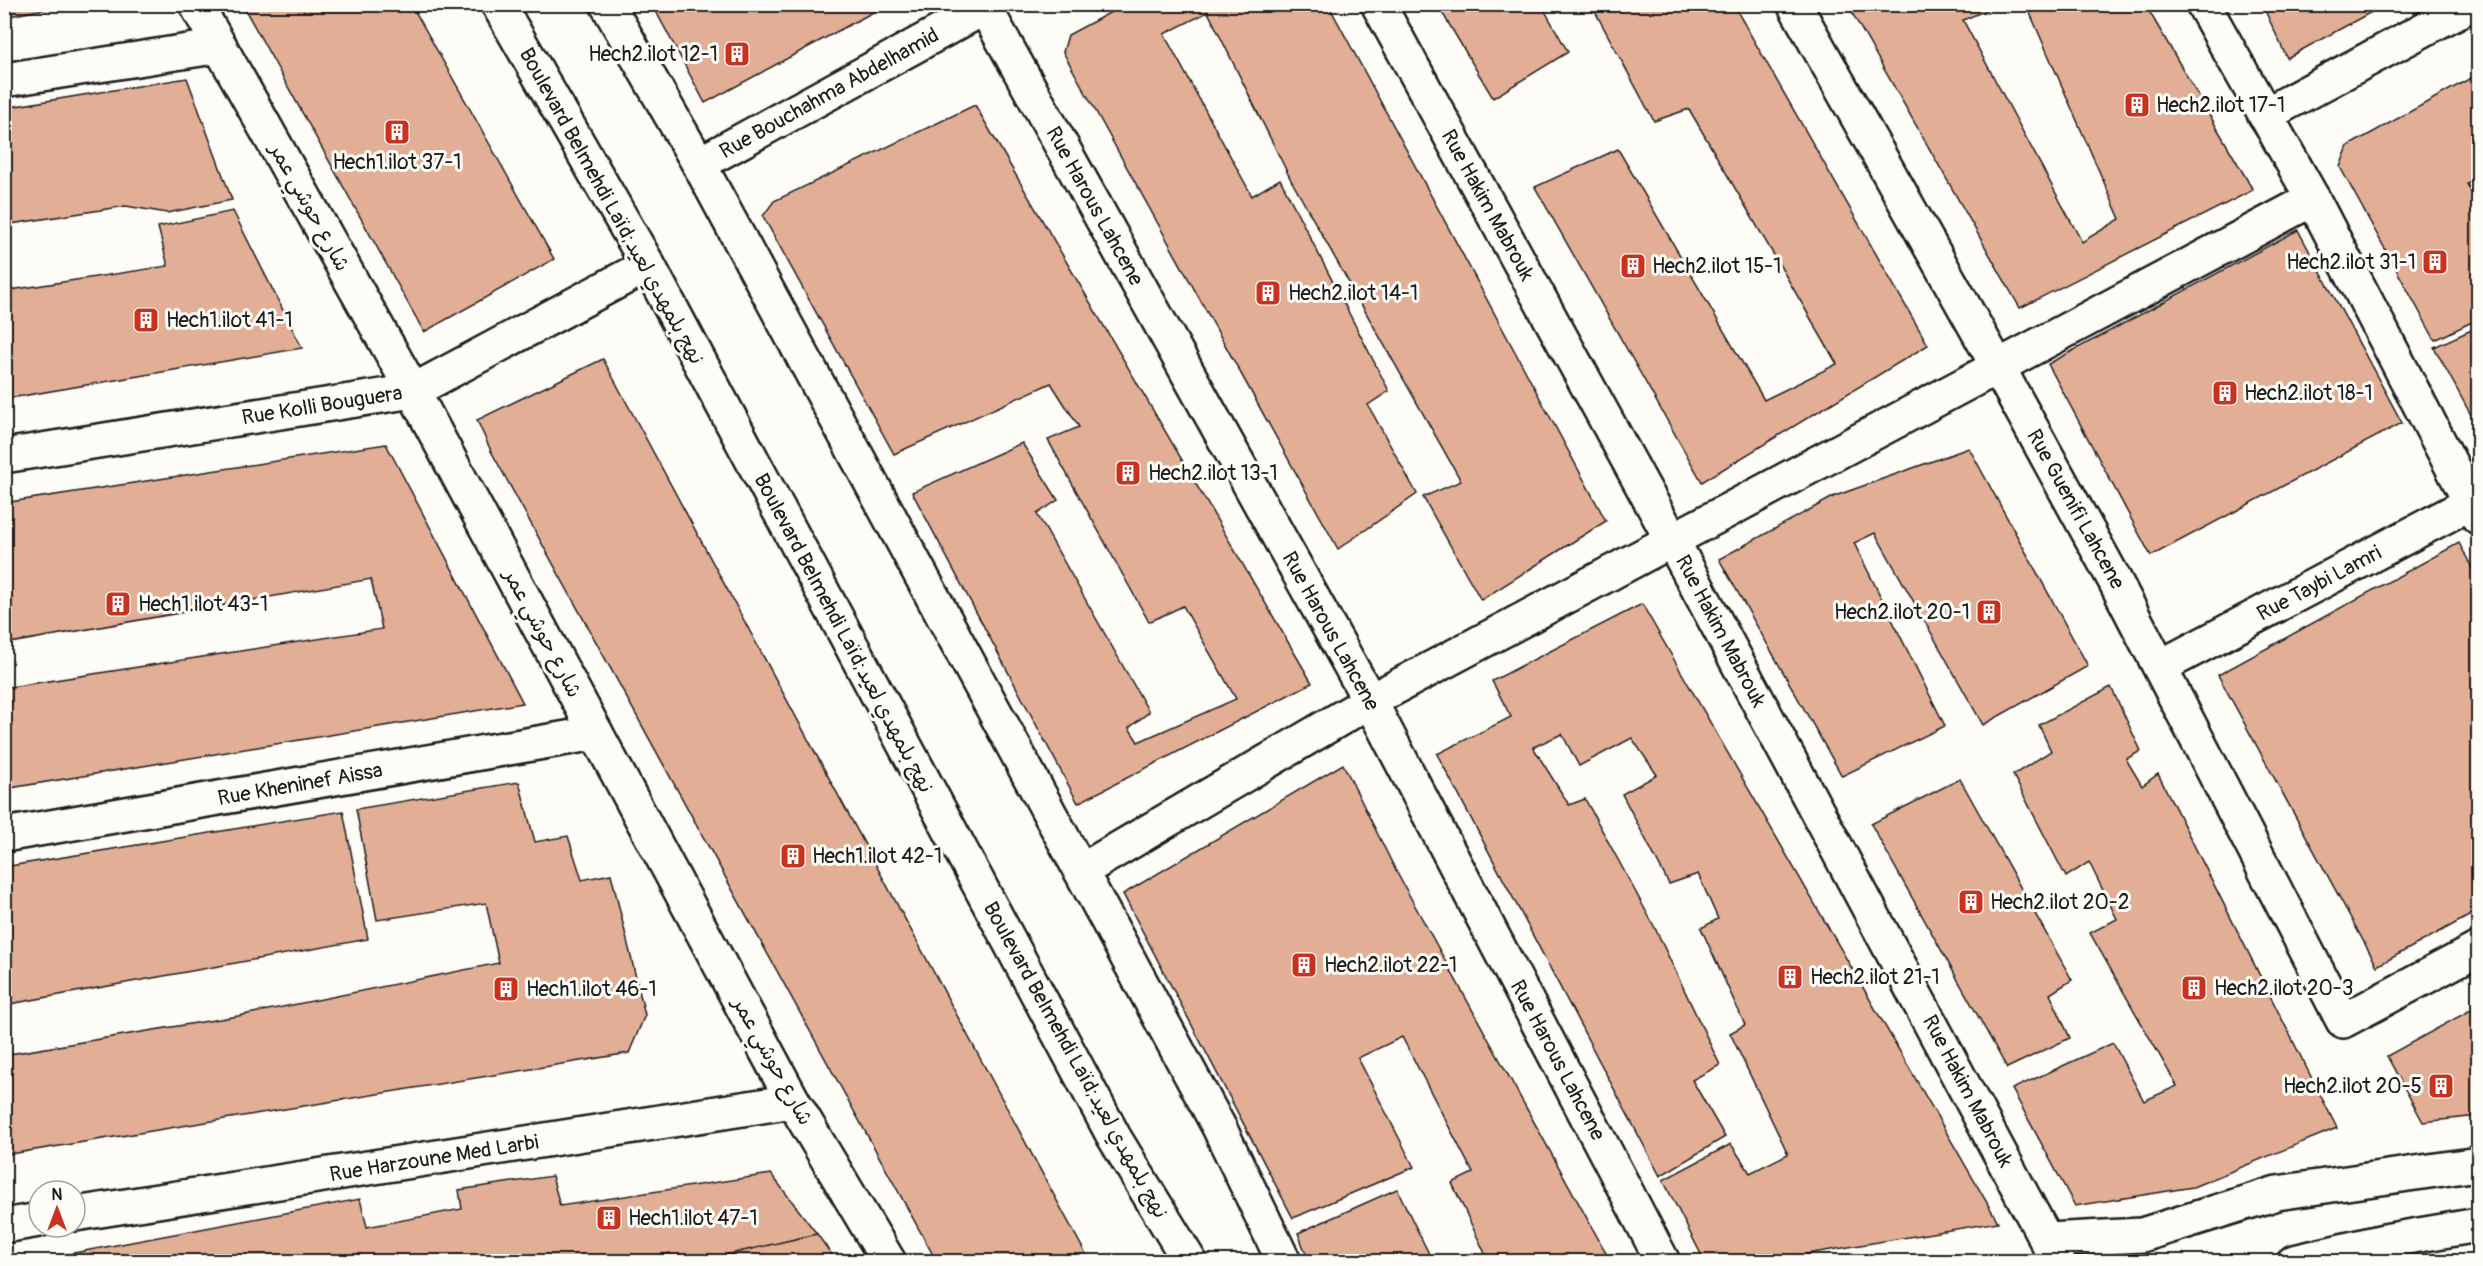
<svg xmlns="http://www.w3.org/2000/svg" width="2483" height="1266" viewBox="0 0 2483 1266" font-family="Pangolin,'Playpen Sans Arabic',sans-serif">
<rect width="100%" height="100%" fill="#fdfcf7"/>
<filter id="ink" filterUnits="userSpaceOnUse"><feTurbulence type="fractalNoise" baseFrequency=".0167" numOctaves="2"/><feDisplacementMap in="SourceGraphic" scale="12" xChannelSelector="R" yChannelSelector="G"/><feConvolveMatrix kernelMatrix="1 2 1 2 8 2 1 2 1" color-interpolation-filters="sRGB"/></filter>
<g filter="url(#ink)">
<g fill="#e3ae96" stroke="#1c1c1c" stroke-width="1.5">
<path d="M4,4H70L4,17Z"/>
<path d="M242,4H411L554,259L424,332Z"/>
<path d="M652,4H888L705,103Z"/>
<path d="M1126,4H1328L1606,521L1481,600L1423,497L1461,481L1291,180L1208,12L1164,34L1252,196L1280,179L1389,391L1368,405L1417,494L1338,549L1063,52L1068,35Z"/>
<path d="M1437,4H1541L1568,52L1493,98Z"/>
<path d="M1591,4H1733L1928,345L1702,482L1535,187L1618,149L1764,400L1837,364L1689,109L1654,121Z"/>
<path d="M1847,4H1986L1989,9L1963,20L2082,242L2120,219L2026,4H2145L2253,190L2020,308Z"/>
<path d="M2262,4H2386L2287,58Z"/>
<path d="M2478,74V177L2467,184L2478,205V319L2435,340L2340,167L2348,146Z"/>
<path d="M187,78L232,200L167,213L126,206L4,225V108Z"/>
<path d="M975,105L1312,683L1078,803L912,492L1022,443L1058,500L1037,514L1149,712L1129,728L1138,742L1236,699L1183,606L1149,622L1048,440L1079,427L1051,383L894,454L763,216L774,201Z"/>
<path d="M233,211L302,348L4,399V291L168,266L158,227Z"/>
<path d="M2298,230L2402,423L2151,556L2048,364Z"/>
<path d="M2478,327V428L2434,347Z"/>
<path d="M603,359L1090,1262H937L491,451L477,420Z"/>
<path d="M386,444L523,703L4,789V688L382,629L371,579L4,644V503Z"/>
<path d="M1969,448L2088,666L1983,725L1875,533L1854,543L1945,726L1842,776L1719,559L1835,496Z"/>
<path d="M2459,543L2478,579V911L2377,966L2218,675Z"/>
<path d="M1642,604L1998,1222L1759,1262H1705L1663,1180L1731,1144L1750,1173L1788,1154L1730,1033L1745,1025L1701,928L1718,919L1698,874L1669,884L1622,794L1657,775L1632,738L1579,766L1562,734L1533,747L1569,805L1585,799L1654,926L1720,1065L1692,1080L1725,1137L1660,1176L1437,754L1511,717L1492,681Z"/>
<path d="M2111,687L2141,751L2126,759L2142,786L2158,774L2337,1128L2193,1187L2075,1206L2012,1089L2113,1043L2144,1101L2177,1086L2090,933L2117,919L2089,862L2066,877L2013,775L2051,751L2039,725Z"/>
<path d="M1343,764L1397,873L1611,1262H1489L1452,1183L1473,1173L1402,1037L1358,1058L1414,1167L1293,1218L1123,894Z"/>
<path d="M1960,779L2072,980L2050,994L2070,1038L2007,1068L1871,824Z"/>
<path d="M519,782L535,842L568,836L582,880L611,874L645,1015L629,1053L4,1155V1055L238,1016L499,963L486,903L377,920L356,809Z"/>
<path d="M343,811L368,939L4,1005V867Z"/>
<path d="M2478,1006V1116L2423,1122L2387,1056Z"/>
<path d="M771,1174L817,1234L698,1262H674L670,1253L621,1262H26L360,1199L367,1227L462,1209L459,1190L552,1176L560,1206Z"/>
<path d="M1397,1189L1433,1262H1309L1298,1233Z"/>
<path d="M817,1234L837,1262L704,1260Z"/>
</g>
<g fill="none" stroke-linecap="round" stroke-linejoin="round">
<g stroke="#1c1c1c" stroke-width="38">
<g id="street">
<path d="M196,4L413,391L793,1101L889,1262"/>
<path d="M1378,4L1672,540L2058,1262"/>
<path d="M1794,4L1998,367L2113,577L2343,1021L2478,949"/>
<path d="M2203,4L2313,199L2478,517"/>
<path d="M985,8L1370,701L1663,1262"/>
<path d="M4,80L220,46"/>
<path d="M2265,115L2471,4"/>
<path d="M699,164L991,4"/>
<path d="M4,456L413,391L648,265"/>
<path d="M2160,667L2478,499"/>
<path d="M4,835L596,733"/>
<path d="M1081,871L1370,701L2313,199"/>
<path d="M75,1214L793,1101"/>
<path d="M4,1226L39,1220"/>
<path d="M2048,1240L2142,1235L2277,1193L2478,1164"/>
</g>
</g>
<g stroke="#1c1c1c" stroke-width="38">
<g id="secondary">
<path d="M498,4L648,265L1114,1137L1190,1262"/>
<path d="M607,4L699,164L1219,1127L1284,1262"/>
<path d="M2294,1262L2384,1241L2478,1225"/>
</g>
</g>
<use href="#street" stroke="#fdfcf7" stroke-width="33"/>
<use href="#secondary" stroke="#fdfcf7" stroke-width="33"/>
</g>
</g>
<defs>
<g id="building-square" transform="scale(1.35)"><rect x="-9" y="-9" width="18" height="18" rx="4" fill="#c8321e" stroke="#fdfcf7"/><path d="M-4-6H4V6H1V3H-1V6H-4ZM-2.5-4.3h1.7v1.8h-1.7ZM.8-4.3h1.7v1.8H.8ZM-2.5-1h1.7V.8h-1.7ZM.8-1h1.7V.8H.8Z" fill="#fff"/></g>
</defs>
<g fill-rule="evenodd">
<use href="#building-square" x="737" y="54"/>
<use href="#building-square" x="2137" y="105"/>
<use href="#building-square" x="397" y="132"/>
<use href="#building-square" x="2435" y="262"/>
<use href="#building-square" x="1633" y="266"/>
<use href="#building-square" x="1268" y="293"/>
<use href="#building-square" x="146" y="320"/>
<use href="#building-square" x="2225" y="393"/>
<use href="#building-square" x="1128" y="473"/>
<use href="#building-square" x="118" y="604"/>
<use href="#building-square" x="1989" y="612"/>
<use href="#building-square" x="793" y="856"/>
<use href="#building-square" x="1971" y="902"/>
<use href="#building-square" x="1304" y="965"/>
<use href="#building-square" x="1790" y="977"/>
<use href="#building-square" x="2194" y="988"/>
<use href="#building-square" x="506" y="989"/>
<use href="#building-square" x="2441" y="1086"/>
<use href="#building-square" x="609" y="1218"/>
</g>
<g text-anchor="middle" stroke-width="6" stroke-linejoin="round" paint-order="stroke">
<g font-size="21" fill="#1c1c1c" stroke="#fdfcf7" text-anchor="start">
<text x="718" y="61" text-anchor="end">Hech2.ilot 12-1</text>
<text x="2156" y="112">Hech2.ilot 17-1</text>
<text x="397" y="169" text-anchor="middle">Hech1.ilot 37-1</text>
<text x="2416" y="269" text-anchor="end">Hech2.ilot 31-1</text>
<text x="1652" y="273">Hech2.ilot 15-1</text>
<text x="1288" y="300">Hech2.ilot 14-1</text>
<text x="166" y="327">Hech1.ilot 41-1</text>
<text x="2244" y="400">Hech2.ilot 18-1</text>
<text x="1148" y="480">Hech2.ilot 13-1</text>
<text x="138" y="611">Hech1.ilot 43-1</text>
<text x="1970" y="619" text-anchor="end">Hech2.ilot 20-1</text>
<text x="812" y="863">Hech1.ilot 42-1</text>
<text x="1990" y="909">Hech2.ilot 20-2</text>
<text x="1324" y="972">Hech2.ilot 22-1</text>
<text x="1810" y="984">Hech2.ilot 21-1</text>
<text x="2214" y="995">Hech2.ilot 20-3</text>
<text x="526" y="996">Hech1.ilot 46-1</text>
<text x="2422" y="1093" text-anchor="end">Hech2.ilot 20-5</text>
<text x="628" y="1225">Hech1.ilot 47-1</text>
</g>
<g font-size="21" fill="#1c1c1c" stroke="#fdfcf7">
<text transform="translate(829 93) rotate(-29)" y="7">Rue Bouchahma Abdelhamid</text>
<text transform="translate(1488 205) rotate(61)" y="7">Rue Hakim Mabrouk</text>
<text transform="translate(612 206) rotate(61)" y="7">Boulevard Belmehdi Laïd;نهج بلمهدي لعيد</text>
<text transform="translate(1095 206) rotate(61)" y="7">Rue Harous Lahcene</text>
<text transform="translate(310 207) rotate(61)" y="7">شارع حوشي عمر</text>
<text transform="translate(322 405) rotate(-9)" y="7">Rue Kolli Bouguera</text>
<text transform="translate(2076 509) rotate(61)" y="7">Rue Guenifi Lahcene</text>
<text transform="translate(2319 583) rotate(-28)" y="7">Rue Taybi Lamri</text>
<text transform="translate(1331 631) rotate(61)" y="7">Rue Harous Lahcene</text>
<text transform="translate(1721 631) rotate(62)" y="7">Rue Hakim Mabrouk</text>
<text transform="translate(543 633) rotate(62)" y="7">شارع حوشي عمر</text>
<text transform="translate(844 633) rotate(62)" y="7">Boulevard Belmehdi Laïd;نهج بلمهدي لعيد</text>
<text transform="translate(300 784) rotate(-10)" y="7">Rue Kheninef Aissa</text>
<text transform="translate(1076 1060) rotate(61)" y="7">Boulevard Belmehdi Laïd;نهج بلمهدي لعيد</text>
<text transform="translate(1558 1060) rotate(62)" y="7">Rue Harous Lahcene</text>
<text transform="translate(773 1061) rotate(61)" y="7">شارع حوشي عمر</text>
<text transform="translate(1968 1091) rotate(62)" y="7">Rue Hakim Mabrouk</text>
<text transform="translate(434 1158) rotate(-9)" y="7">Rue Harzoune Med Larbi</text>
</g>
</g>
<rect width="2483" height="1266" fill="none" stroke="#fdfcf7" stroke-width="24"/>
<rect x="12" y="12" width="2459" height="1242" fill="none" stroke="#1c1c1c" stroke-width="2" filter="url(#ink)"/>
<g transform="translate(57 1209)"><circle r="28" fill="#fdfcf7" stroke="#a3a29f" stroke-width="1.5"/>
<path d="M0-4.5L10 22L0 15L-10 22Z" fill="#c8321e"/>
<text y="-9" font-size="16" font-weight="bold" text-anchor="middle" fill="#1c1c1c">N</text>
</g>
</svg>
